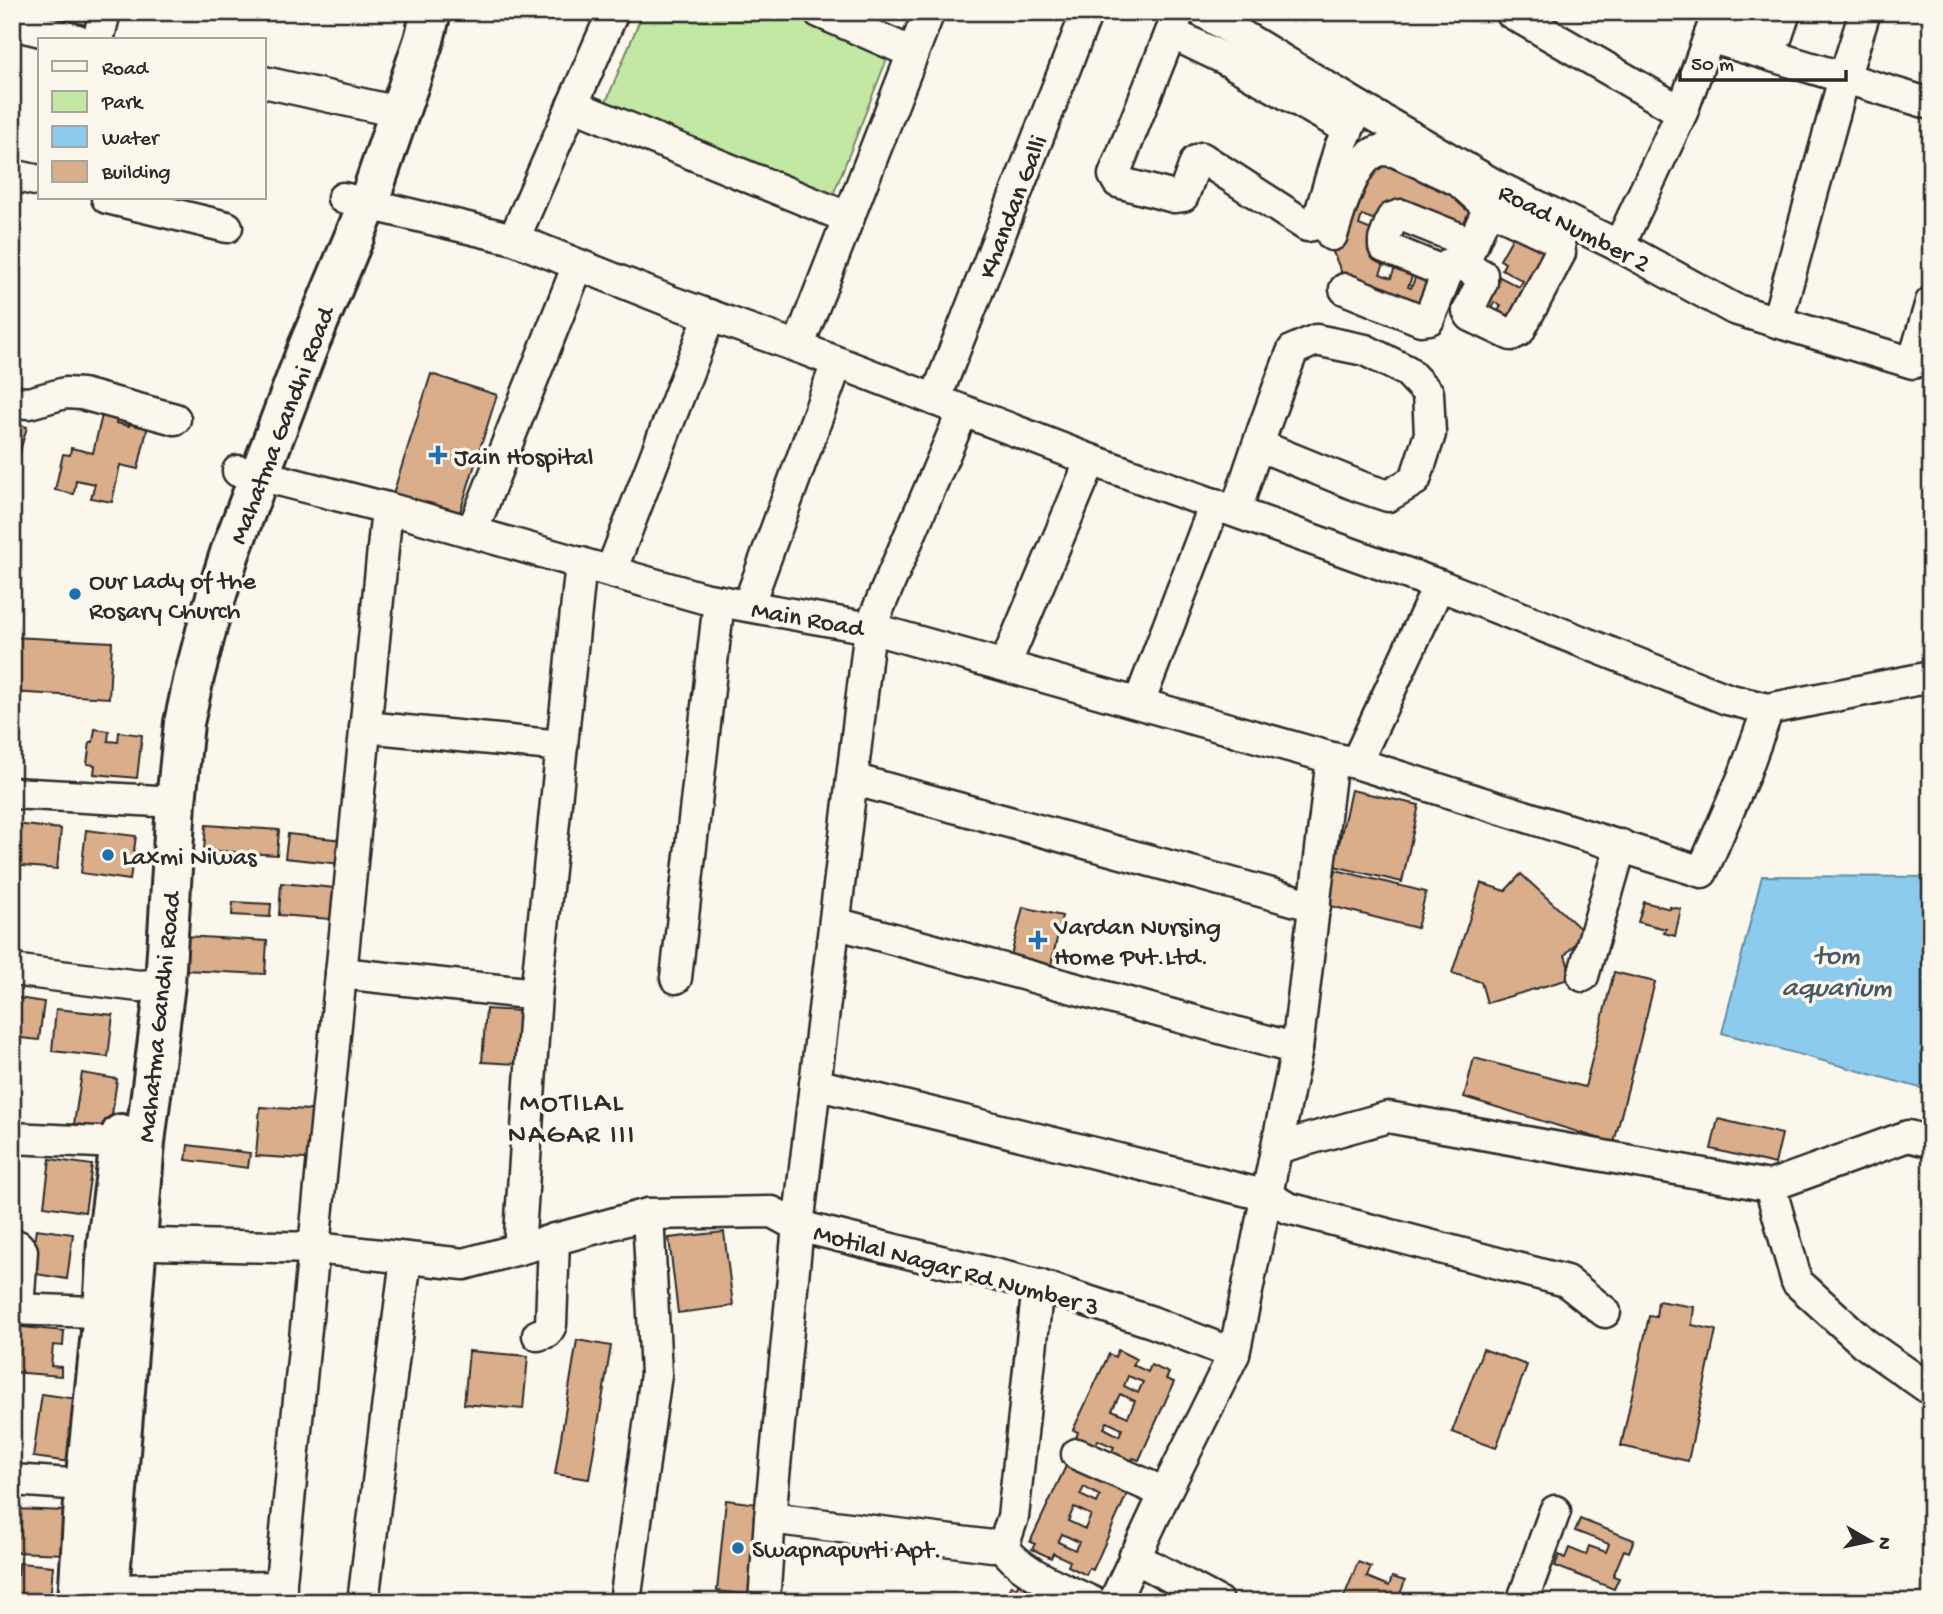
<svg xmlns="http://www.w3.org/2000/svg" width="1943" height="1614" viewBox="0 0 1943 1614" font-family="'Gochi Hand',sans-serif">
<rect width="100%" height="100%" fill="#fbf7ec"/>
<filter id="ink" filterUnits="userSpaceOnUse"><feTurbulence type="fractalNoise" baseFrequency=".0143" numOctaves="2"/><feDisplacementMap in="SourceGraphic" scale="14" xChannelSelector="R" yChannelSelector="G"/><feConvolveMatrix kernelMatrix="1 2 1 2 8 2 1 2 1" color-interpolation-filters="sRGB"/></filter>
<g filter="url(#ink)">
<g fill="#c3e8a3" stroke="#778a67" stroke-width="2">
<path d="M34,12H90L87,26Z"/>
<path d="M643,12H792L890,51L833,195L604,107Z"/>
</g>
<path fill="#8ccbed" stroke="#658b9f" stroke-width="2" d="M1762,876L1931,877V1091L1722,1033Z"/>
<g fill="#daad8b" stroke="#2b2b2b" stroke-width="2" fill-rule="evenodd">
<path d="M1387,162L1475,203L1462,235L1383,223L1362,215L1359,225L1379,233L1388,254L1380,274L1391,278L1399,258L1416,266L1408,287L1411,288L1417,273L1438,289L1429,313L1346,283L1332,250L1359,180Z"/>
<path d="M1518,228L1526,242L1545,252L1513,330L1495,316L1501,306L1494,302L1488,313L1475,309L1498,276L1519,287L1523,281L1502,269L1505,263L1500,260Z"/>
<path d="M431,374L497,395L458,518L392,497Z"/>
<path d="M102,415L117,419L116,423L129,426L130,421L148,425L138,469L120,465L112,502L91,498L95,484L76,480L74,494L55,490L63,454L70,455L71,448L93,453Z"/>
<path d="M12,423L27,427L12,479Z"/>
<path d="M12,637L112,642L109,698L12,692Z"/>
<path d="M95,729L109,731L108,741L118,742L119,732L142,735L137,778L94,774L95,765L87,764L90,742H93Z"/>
<path d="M1351,790L1419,805L1402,882L1334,866Z"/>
<path d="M14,824L61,829L57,869L12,865Z"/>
<path d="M206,825L279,830L277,855L204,850Z"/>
<path d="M86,830L136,836L130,880L81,873Z"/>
<path d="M288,834L352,841L350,865L285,858Z"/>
<path d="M1336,870L1426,892L1417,928L1327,905Z"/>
<path d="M1521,874L1585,933L1565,955L1572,978L1487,1003L1481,982L1452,973L1481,883L1505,891Z"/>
<path d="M281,883L346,889L343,920L279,915Z"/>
<path d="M233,902L271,904L270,917L232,915Z"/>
<path d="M1644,902L1670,909V907L1681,909L1675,936L1664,933L1666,929L1638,922Z"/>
<path d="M1023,907L1062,916L1049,974L1009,964Z"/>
<path d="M185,936L267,941L265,974L183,970Z"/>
<path d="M1614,972L1655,982L1614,1143L1464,1097L1474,1058L1585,1087Z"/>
<path d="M12,997L44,1002L39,1040L12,1037Z"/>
<path d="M56,1009L113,1015L108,1057L52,1051Z"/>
<path d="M486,1009L520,1011L516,1064L482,1062Z"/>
<path d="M82,1073L117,1079L110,1129L74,1124Z"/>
<path d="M260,1107L325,1111L321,1160L256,1156Z"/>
<path d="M1718,1119L1782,1134L1775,1164L1711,1149Z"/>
<path d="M188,1145L250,1153L248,1168L186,1160Z"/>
<path d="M50,1159L92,1165L85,1212L44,1206Z"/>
<path d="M36,1229L73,1234L67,1279L30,1273Z"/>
<path d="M724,1232L733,1306L678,1313L669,1238Z"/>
<path d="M1658,1301L1694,1307L1692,1325L1716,1330L1688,1461L1621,1446L1649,1316L1656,1317Z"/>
<path d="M12,1326L64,1331L63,1346L53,1345L51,1366L61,1367V1376L12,1372Z"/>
<path d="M577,1340L611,1346L589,1479L555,1474Z"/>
<path d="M1483,1349L1527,1365L1496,1448L1452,1432Z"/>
<path d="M1118,1350L1136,1359L1133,1365L1148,1372L1151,1365L1169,1373L1166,1379L1174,1382L1139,1460L1133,1458L1130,1465L1110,1456L1114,1447L1098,1440L1095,1446L1076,1438L1078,1432L1073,1430L1109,1354L1115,1357ZM1128,1376L1143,1382L1138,1393L1124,1386ZM1120,1394L1135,1401L1128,1417L1112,1410ZM1107,1422L1122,1429L1119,1436L1104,1428Z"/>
<path d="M469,1351L528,1356L523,1409L464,1404Z"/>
<path d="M42,1394L78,1399L70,1462L33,1457Z"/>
<path d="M12,1428H18L15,1468L12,1467Z"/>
<path d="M1072,1461L1092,1470L1089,1476L1105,1484L1109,1477L1127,1485L1123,1493L1127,1494L1093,1570L1089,1568L1086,1575L1068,1566L1070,1561L1053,1553L1051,1558L1032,1549L1035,1544L1030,1542L1066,1466L1069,1468ZM1084,1487L1100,1496L1097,1503L1080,1495ZM1074,1507L1091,1515L1085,1529L1068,1521ZM1062,1534L1079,1542L1075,1550L1058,1542Z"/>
<path d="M726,1500L758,1504L749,1595L717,1591Z"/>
<path d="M13,1509L68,1511L67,1554L12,1552Z"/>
<path d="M1580,1519L1634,1540L1629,1552L1624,1550L1613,1576L1619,1578L1614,1589L1555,1566L1559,1555L1565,1558L1569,1548L1586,1555L1589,1546L1606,1552L1609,1544L1575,1531Z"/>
<path d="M1358,1562L1371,1567L1367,1577L1389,1586L1392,1577L1405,1581L1397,1602H1342Z"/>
<path d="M19,1563L53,1566L50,1602H12V1575H18Z"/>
<path d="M1020,1581L1038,1589L1036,1595L1048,1602H1004L1012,1585L1016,1588Z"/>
</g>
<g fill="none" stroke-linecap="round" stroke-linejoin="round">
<g stroke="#2b2b2b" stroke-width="35">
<g id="minor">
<path d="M819,12L913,53"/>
<path d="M1179,12L1114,175L1118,182L1174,197L1183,196L1196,161L1202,158L1307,226L1317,224L1339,150L1358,106"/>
<path d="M1203,12L1358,106L1498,187L1619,246L1734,309L1913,363L1931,302"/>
<path d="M1510,12L1682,112"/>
<path d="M12,24L78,40"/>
<path d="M1740,26L1768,36H1777L1785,12"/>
<path d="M1171,33L1225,59L1348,129"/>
<path d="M1709,37L1931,104"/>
<path d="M98,40L105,12"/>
<path d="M264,82L398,112"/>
<path d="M572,105L849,218"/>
<path d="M12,175L40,181"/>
<path d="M107,198L227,227"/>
<path d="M343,198L514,239L672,302L798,347L1091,460L1439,585L1727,699L1768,709L1931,677"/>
<path d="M1332,235C1340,212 1353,155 1382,150C1383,150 1393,151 1394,151L1459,181L1489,208L1559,241L1560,253L1519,331L1511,335L1471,316L1468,311L1482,282V275L1462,265C1475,240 1486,213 1498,187"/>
<path d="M514,239L613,12"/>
<path d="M1619,246L1682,112L1718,12"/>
<path d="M1447,273L1384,247V240L1392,218L1401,215L1473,244"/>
<path d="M1345,289L1421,320L1429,319L1451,263L1459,265"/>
<path d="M1777,322L1844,78L1865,12"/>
<path d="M798,347L929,12"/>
<path d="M935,400L1087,12"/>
<path d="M12,402L29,403L65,393L82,394L175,419"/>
<path d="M238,471L259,475L387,508L703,598L870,628L1332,758L1356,763L1702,872L1744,775L1768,709"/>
<path d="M1236,511C1253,457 1272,403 1293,350L1316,340L1365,350L1407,371L1428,393L1430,434L1415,480L1388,496L1361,487L1258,445"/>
<path d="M472,532L578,265"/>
<path d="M611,571L710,315"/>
<path d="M748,606L837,363"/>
<path d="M1005,665L1091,460"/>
<path d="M1139,703L1215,504"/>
<path d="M365,727L562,746"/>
<path d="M1356,763L1439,585"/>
<path d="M852,779L1315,906"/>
<path d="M12,793L176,802"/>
<path d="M835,923L1297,1049"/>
<path d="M12,970L139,986L165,984"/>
<path d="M341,973L536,994L519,1249"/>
<path d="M1583,976L1621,845"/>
<path d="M676,978L719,601"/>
<path d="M536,994L581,563"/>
<path d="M815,1084L1268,1196L1288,1208L1566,1281L1605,1312"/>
<path d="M12,1138L119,1143L141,1142"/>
<path d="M1277,1148L1388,1117L1770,1186L1908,1136L1931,1142"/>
<path d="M1770,1186L1797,1282L1864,1343L1931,1390"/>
<path d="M116,1243L315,1248L464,1264L648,1214L772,1212L798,1226L870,628L963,411"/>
<path d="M12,1245L18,1246L22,1251L18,1309"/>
<path d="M12,1309L124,1313"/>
<path d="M538,1335L547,1332L551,1325L554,1239"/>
<path d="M1077,1454L1165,1493"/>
<path d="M12,1480L85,1485"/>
<path d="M770,1518L992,1546L1005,1541L1013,1517L1038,1285"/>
<path d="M1000,1543C1021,1574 1059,1586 1092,1602"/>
<path d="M1134,1557L1218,1602"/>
<path d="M108,1590L281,1587"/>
<path d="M279,1602L387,508"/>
<path d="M363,1602L406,1258"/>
<path d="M625,1602L656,1374L648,1214"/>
<path d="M764,1602L770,1518L798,1226L1038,1285L1152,1322L1234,1354"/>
<path d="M1114,1602L1165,1493L1234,1354L1297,1049L1332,758"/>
<path d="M1522,1602L1555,1511"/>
</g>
</g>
<g stroke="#2b2b2b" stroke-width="44">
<g id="major">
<path d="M78,1602L85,1485L103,1313L107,1242L121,1134"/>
<path d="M108,1602L145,1142L165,984L176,802L184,723L194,677L210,616L230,553L308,347L368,204L424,40L431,12"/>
</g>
</g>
<use href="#minor" stroke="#fbf7ec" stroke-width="30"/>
<use href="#major" stroke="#fbf7ec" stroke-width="38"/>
</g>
</g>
<g fill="#1f6fb2" stroke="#fbf7ec" stroke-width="2.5">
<path d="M434.5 444.5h7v7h7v7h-7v7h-7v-7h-7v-7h7z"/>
<circle cx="75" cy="594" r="7"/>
<circle cx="108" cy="855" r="7"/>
<path d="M1034.5 929.5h7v7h7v7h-7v7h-7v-7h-7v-7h7z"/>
<circle cx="738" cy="1548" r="7"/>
</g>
<g text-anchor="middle" stroke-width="7" stroke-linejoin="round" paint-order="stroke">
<g font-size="26" fill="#2b2b2b" stroke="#fbf7ec">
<text transform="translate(1011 206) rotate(-69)" y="9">Khandan Galli</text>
<text transform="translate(1575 226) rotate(27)" y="9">Road Number 2</text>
<text transform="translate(280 425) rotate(-69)" y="9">Mahatma Gandhi Road</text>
<text transform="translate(808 617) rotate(10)" y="9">Main Road</text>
<text transform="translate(157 1017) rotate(-84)" y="9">Mahatma Gandhi Road</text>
<text transform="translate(957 1268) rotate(15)" y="9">Motilal Nagar Rd Number 3</text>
</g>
<g font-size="26" fill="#2b2b2b" stroke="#fbf7ec" text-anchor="start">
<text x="454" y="464">Jain Hospital</text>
<text x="89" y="588">Our Lady of the<tspan x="89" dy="30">Rosary Church</tspan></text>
<text x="122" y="864">Laxmi Niwas</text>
<text x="1054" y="934">Vardan Nursing<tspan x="1054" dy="30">Home Pvt.Ltd.</tspan></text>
<text x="752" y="1557">Swapnapurti Apt.</text>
</g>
<g font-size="28" font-style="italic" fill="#485b65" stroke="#fbf7ec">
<text x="1837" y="963">tom<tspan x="1837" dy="32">aquarium</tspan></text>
</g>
<g font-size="28" letter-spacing="2" fill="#2b2b2b" stroke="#fbf7ec">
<text x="572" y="1110">MOTILAL<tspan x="572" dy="32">NAGAR III</tspan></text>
</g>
</g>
<rect width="1943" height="1614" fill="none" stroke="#fbf7ec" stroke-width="42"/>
<rect x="21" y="21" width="1901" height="1572" fill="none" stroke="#2b2b2b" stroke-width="2.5" filter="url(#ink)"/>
<rect x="38" y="38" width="228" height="161" fill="#fbf7ec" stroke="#a8a59f" stroke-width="2"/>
<rect x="52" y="61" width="35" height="10" fill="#fbf7ec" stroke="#a8a59f" stroke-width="2"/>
<text x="102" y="74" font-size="21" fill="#2b2b2b">Road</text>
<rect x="52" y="91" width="35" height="21" fill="#c3e8a3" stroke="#a8a59f" stroke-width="2"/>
<text x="102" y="108" font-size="21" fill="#2b2b2b">Park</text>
<rect x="52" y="126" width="35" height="21" fill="#8ccbed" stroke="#a8a59f" stroke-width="2"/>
<text x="102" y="144" font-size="21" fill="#2b2b2b">Water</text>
<rect x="52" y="161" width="35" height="21" fill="#daad8b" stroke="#a8a59f" stroke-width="2"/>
<text x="102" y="178" font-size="21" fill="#2b2b2b">Building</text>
<g transform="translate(1870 1541) rotate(99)" stroke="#fbf7ec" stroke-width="5" paint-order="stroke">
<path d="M0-5L12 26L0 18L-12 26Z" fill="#2b2b2b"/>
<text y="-10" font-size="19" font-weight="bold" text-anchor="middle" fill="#2b2b2b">N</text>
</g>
<path d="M1680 70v10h166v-10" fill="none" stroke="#2b2b2b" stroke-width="3.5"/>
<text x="1691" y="70" font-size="21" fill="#2b2b2b" stroke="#fbf7ec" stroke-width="5" paint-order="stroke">50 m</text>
</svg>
